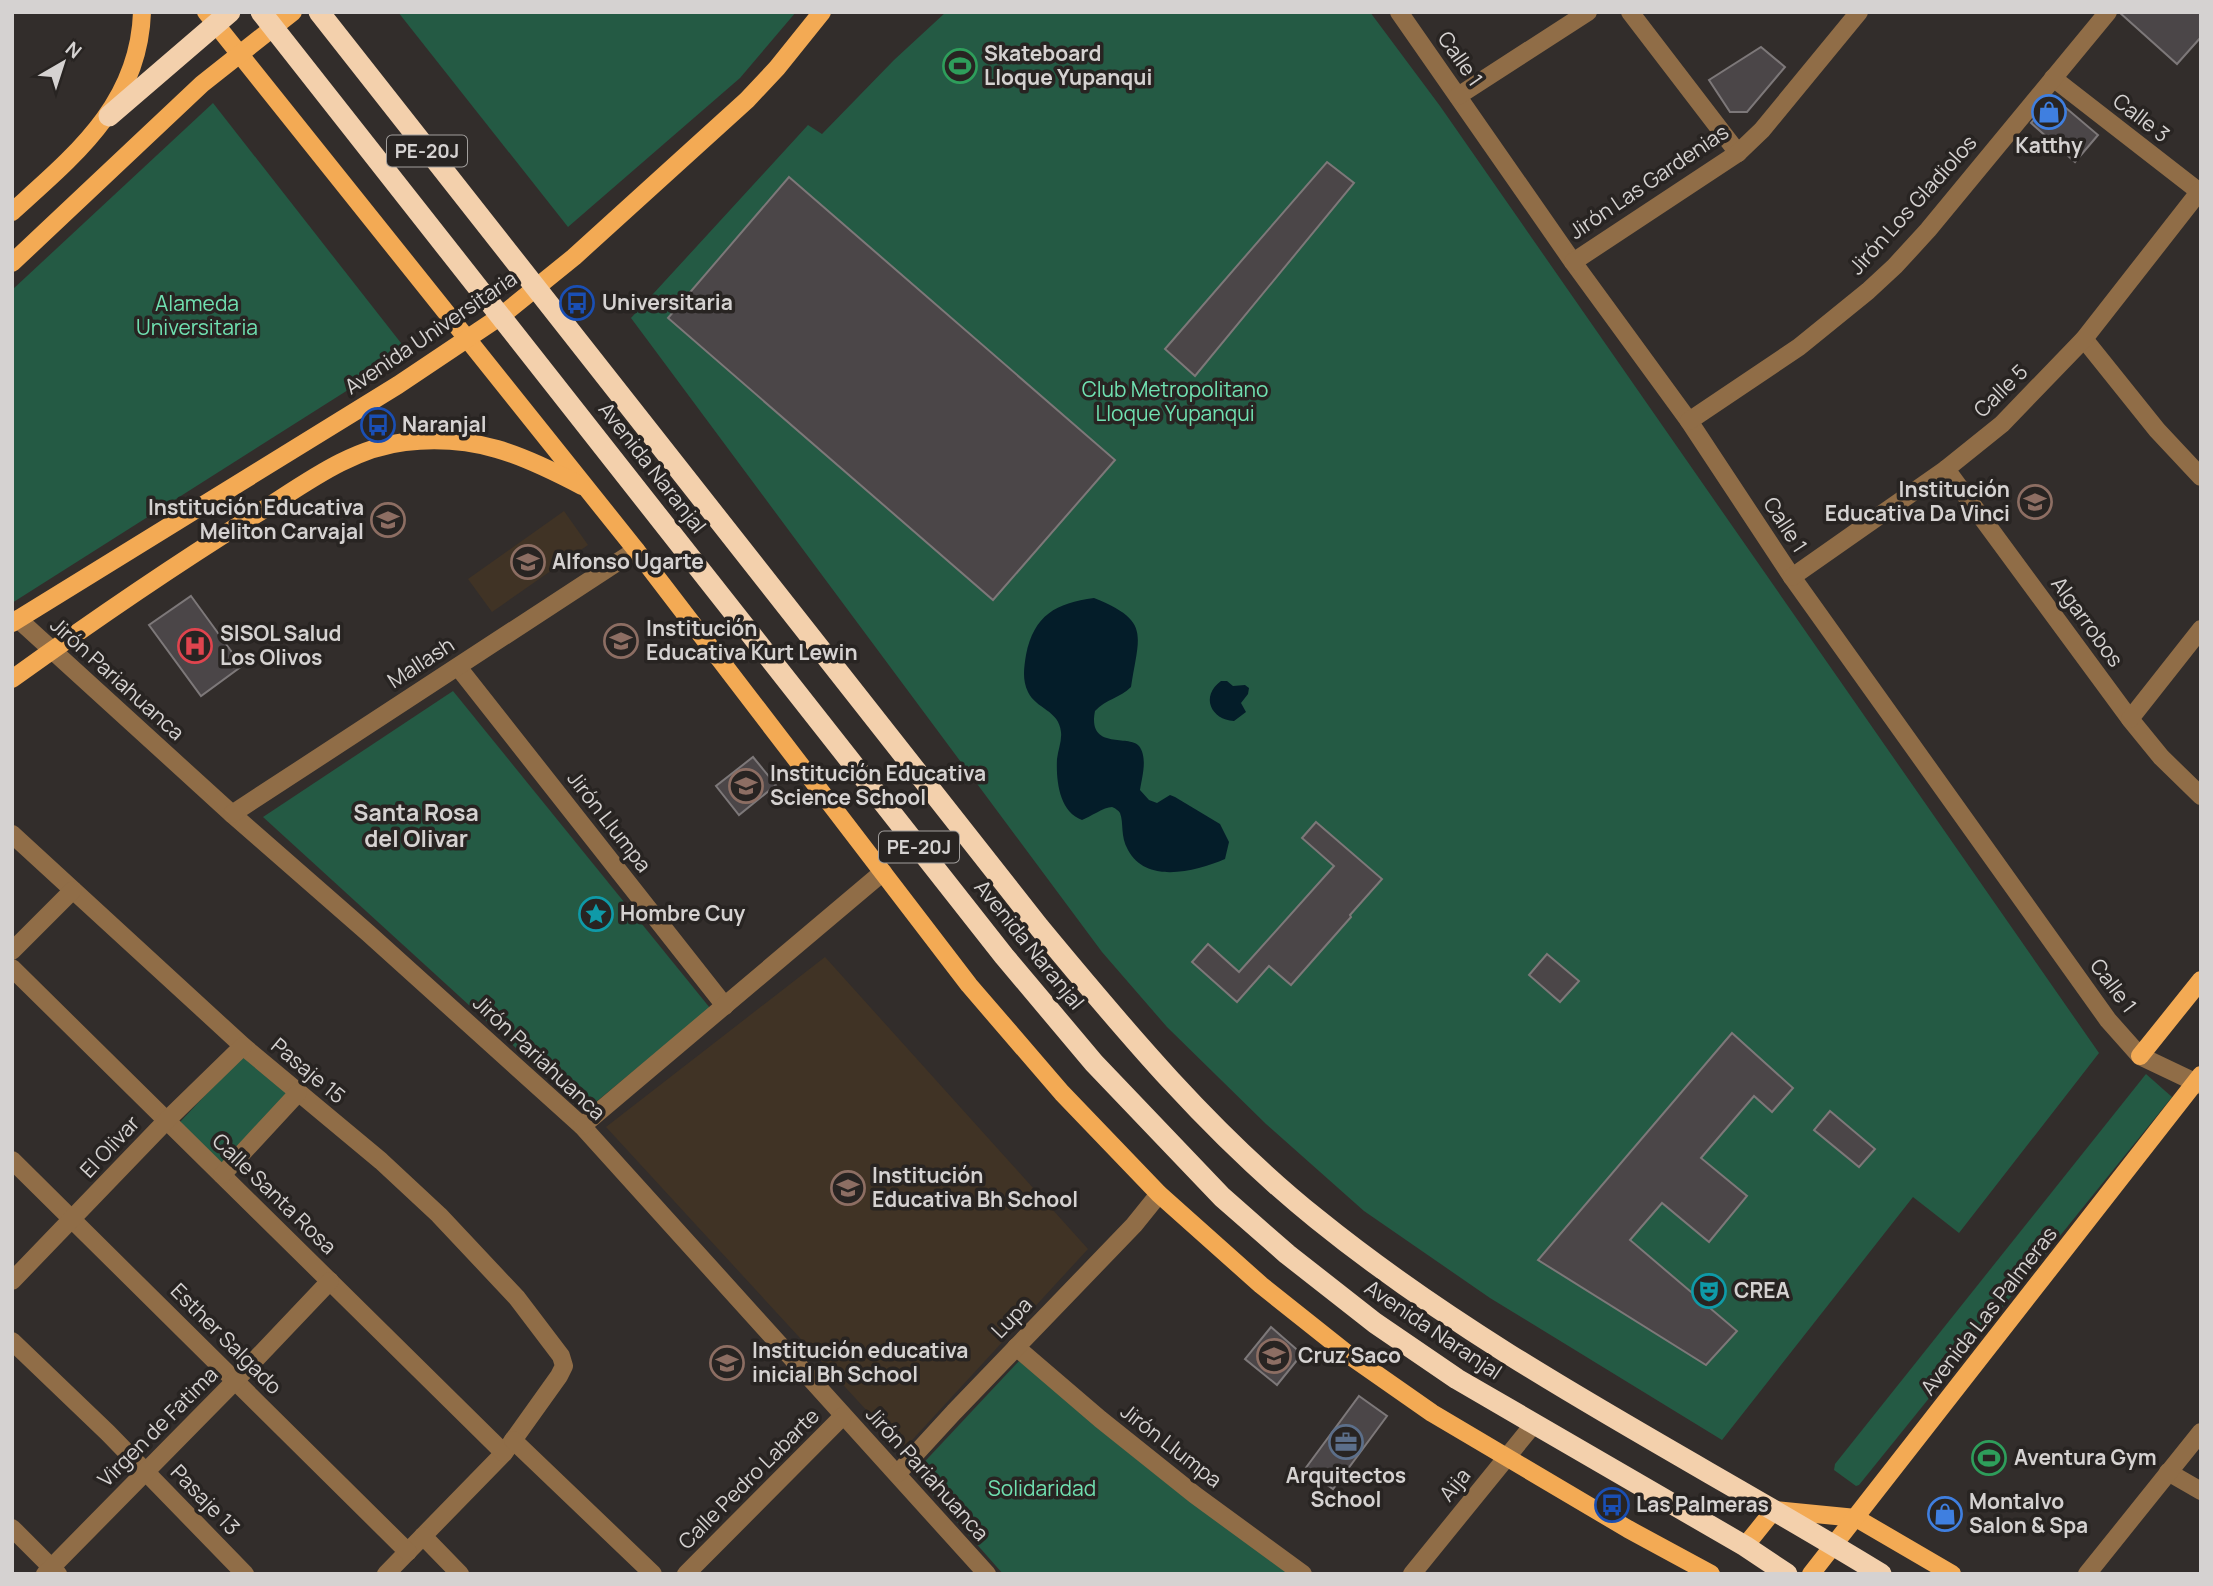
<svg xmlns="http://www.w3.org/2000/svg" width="2213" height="1586" viewBox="0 0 2213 1586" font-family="Manrope,sans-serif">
<rect width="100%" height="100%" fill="#322d2b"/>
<g fill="#403325">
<path d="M564,511L588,545L492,612L468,579Z"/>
<path d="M825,957L1088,1249L903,1450L606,1127Z"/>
</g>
<g fill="#245a44">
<path d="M398,12H796L740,78L568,227Z"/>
<path d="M946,12H1370L1440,106L2099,1053L1959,1233L1913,1197L1722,1440L1490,1298L1364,1211L1266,1124L1167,1027L1102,952L631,318L808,125L822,134L894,60Z"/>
<path d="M213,103L408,352L12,603V290Z"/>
<path d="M453,691L710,1008L585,1111L263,817Z"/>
<path d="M245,1053L301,1100L234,1175L180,1122Z"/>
<path d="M2146,1074L2172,1097L1859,1485L1856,1486L1834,1470L1835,1464Z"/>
<path d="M1019,1361L1289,1574H1003L914,1473Z"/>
</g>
<g fill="#041d29">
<path d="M1094,598C1151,621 1139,634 1131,687C1120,698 1106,699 1095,711C1087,751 1130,734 1139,746C1148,758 1142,777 1140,790L1149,800L1157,803L1170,795L1175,797L1220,824L1229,842L1225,859C1196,871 1147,885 1128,850C1120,836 1124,823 1120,813C1119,811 1115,808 1112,807C1104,807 1090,817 1082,820C1059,812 1056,780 1057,759C1058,750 1062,741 1061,732C1059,710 1036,709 1028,692C1022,680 1024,667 1026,655C1034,615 1056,603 1094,598Z"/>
<path d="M1221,681H1227L1233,686L1245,685L1249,688L1248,694L1241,703L1246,712L1234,721C1211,720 1200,696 1221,681Z"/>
</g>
<g fill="#4b4648" stroke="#7d7879" stroke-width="2">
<path d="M2119,12H2201V37L2177,64Z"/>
<path d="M1761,47L1785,67L1747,112H1730L1709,80Z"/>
<path d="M2053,97L2098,135L2075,162L2031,123Z"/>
<path d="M1327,162L1354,183L1195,376L1165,349Z"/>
<path d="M789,177L1115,460L993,600L668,318Z"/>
<path d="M191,596L242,666L201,696L149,625Z"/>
<path d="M753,757L776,785L739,815L716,786Z"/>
<path d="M1316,822L1382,879L1350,915L1351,917L1291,985L1269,966L1237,1002L1192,962L1208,944L1239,972L1334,866L1302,838Z"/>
<path d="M1547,954L1579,981L1560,1002L1529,975Z"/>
<path d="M1732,1033L1793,1088L1772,1112L1754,1096L1701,1158L1747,1196L1709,1242L1662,1203L1630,1240L1737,1331L1706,1365L1538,1260Z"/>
<path d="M1830,1111L1875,1149L1859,1167L1814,1130Z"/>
<path d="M1271,1327L1302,1354L1277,1385L1245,1359Z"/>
<path d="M1359,1396L1387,1416L1333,1489L1305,1469Z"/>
</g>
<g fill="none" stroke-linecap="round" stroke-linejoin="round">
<g stroke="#906d47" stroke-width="18">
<path d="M1399,12L1573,262L1689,421L1792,577L2108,1020L2140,1056L2201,1085"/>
<path d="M1630,12L1738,153"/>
<path d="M2053,78L2201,193"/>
<path d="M1458,96L1588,12"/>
<path d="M1573,262L1738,153L1762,130L1859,12"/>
<path d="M2084,339L2157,430L2201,477"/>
<path d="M1689,421L1799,347L1868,291L1895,266L1928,230L2108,12"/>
<path d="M1946,469L2130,719L2161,757L2201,796"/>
<path d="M1792,577L1946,469L2002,424L2084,339L2199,192"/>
<path d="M18,619L232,814L368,933L582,1126L987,1574"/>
<path d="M458,667L725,1006"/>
<path d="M2130,719L2201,629"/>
<path d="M232,814L636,550"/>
<path d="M12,834L243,1046L381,1161L439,1215L517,1298L561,1356L564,1366L559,1376L504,1453L386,1574"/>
<path d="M12,951L73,890"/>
<path d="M12,968L504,1453"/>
<path d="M582,1126L883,872"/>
<path d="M12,1160L408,1552"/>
<path d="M222,1175L298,1093"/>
<path d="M12,1281L167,1120L243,1046"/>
<path d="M12,1341L108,1433L245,1574"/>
<path d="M1016,1347L1100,1419L1195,1495L1303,1574"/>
<path d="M513,1440L653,1574"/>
<path d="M2168,1472L2201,1491"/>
<path d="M898,1473L954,1412L1134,1225L1159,1194"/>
<path d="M12,1528L58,1574"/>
<path d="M423,1536L460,1574"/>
<path d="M45,1574L235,1381L330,1281"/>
<path d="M686,1574L843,1416"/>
<path d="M1412,1574L1533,1425"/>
<path d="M2087,1574L2201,1432"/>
</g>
<g stroke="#f3aa54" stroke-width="18">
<path d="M206,12L636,550L969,985L1062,1093L1159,1194L1261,1285L1349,1355L1432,1413L1628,1529L1711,1574"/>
<path d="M12,212C75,155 139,104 142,12"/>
<path d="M12,263L202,84L293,12"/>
<path d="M12,623L398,385L501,316L574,257L747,100L777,68L822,12"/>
<path d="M12,679C94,620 177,563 263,510C307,482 352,448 405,442C475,434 521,454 582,486"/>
<path d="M2140,1056L2201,980"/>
<path d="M1745,1546L1774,1510L1856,1518L1952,1574"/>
<path d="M1811,1574L2201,1075"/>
</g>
<g stroke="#f3d0ac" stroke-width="21">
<path d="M261,12L1004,956L1094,1063L1222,1197L1287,1254L1375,1323L1457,1379L1745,1546L1787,1574"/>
<path d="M319,12L1039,927C1125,1031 1212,1135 1317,1219C1490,1359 1692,1458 1881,1574"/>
<path d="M109,116L230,12"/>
</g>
</g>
<defs>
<g id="stadium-ring" transform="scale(1.75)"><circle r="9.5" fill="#282422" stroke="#2e9e5b" stroke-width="1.5"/><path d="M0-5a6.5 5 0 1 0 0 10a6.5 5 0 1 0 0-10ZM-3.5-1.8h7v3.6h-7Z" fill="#2e9e5b"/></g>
<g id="shop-ring" transform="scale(1.75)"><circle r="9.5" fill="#282422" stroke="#3f7fe0" stroke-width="1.5"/><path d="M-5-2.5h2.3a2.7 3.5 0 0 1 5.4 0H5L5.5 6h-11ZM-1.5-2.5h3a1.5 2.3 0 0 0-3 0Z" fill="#3f7fe0"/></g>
<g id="bus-ring" transform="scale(1.75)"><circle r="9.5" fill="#282422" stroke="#1a4fb4" stroke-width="1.5"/><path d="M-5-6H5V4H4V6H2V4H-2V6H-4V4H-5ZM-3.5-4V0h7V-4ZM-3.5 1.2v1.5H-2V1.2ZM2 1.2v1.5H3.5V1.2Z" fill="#1a4fb4"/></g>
<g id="school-ring" transform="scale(1.75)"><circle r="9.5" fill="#282422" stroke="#8d6e63" stroke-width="1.5"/><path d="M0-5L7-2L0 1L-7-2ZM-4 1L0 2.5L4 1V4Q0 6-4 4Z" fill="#8d6e63"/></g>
<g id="hospital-ring" transform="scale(1.75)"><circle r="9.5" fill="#282422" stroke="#e0444e" stroke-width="1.5"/><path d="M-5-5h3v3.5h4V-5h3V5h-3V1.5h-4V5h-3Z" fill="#e0444e"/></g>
<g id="sight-ring" transform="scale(1.75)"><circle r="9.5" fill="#282422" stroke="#0f9aa8" stroke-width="1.5"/><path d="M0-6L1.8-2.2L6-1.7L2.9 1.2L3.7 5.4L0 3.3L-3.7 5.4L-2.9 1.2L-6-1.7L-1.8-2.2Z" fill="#0f9aa8"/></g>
<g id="theatre-ring" transform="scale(1.75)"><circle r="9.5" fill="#282422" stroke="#0f9aa8" stroke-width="1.5"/><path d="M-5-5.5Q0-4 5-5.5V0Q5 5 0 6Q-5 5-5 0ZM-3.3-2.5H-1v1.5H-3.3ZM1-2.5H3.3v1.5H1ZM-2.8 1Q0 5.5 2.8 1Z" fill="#0f9aa8"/></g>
<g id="office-ring" transform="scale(1.75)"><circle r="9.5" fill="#282422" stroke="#5c6f8a" stroke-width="1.5"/><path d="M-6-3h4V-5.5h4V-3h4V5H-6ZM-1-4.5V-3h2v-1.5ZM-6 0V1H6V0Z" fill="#5c6f8a"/></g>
</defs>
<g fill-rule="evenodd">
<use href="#stadium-ring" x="960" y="66"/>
<use href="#shop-ring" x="2049" y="112"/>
<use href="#bus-ring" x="577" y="303"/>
<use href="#bus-ring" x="378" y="425"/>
<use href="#school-ring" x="2035" y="502"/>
<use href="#school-ring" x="388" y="520"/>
<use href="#school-ring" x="528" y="562"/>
<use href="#school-ring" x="621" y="641"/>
<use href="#hospital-ring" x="195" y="646"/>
<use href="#school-ring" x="746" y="786"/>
<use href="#sight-ring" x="596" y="914"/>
<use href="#school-ring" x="848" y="1188"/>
<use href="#theatre-ring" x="1709" y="1291"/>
<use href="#school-ring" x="1274" y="1356"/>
<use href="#school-ring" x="727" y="1363"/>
<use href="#office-ring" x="1346" y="1442"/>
<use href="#stadium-ring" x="1989" y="1458"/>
<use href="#bus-ring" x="1612" y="1505"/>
<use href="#shop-ring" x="1945" y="1514"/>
</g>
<g text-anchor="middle" stroke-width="7" stroke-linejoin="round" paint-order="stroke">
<g fill="#282422" stroke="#a19e9c" stroke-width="2">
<rect x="387" y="135.5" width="80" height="31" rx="5"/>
<rect x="879" y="831.5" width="80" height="31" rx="5"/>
</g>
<g font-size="19" font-weight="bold" fill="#d5d2d1">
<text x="427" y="158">PE-20J</text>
<text x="919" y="854">PE-20J</text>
</g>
<g font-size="21" font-weight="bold" fill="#d5d2d1" stroke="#282422" text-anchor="start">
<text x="984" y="61">Skateboard<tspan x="984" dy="24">Lloque Yupanqui</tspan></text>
<text x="2049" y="153" text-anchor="middle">Katthy</text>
<text x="602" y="310">Universitaria</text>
<text x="402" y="432">Naranjal</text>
<text x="2010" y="497" text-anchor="end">Institución<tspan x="2010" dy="24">Educativa Da Vinci</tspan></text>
<text x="364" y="515" text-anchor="end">Institución Educativa<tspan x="364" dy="24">Meliton Carvajal</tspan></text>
<text x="552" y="569">Alfonso Ugarte</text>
<text x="646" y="636">Institución<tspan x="646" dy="24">Educativa Kurt Lewin</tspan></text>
<text x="220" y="641">SISOL Salud<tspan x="220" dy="24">Los Olivos</tspan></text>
<text x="770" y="781">Institución Educativa<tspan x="770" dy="24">Science School</tspan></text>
<text x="620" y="921">Hombre Cuy</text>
<text x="872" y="1183">Institución<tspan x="872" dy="24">Educativa Bh School</tspan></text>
<text x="1734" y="1298">CREA</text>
<text x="752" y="1358">Institución educativa<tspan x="752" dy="24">inicial Bh School</tspan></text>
<text x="1298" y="1363">Cruz Saco</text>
<text x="2014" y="1465">Aventura Gym</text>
<text x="1346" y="1483" text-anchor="middle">Arquitectos<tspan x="1346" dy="24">School</tspan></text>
<text x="1969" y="1509">Montalvo<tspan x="1969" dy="24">Salon &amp; Spa</tspan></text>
<text x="1636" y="1512">Las Palmeras</text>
</g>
<g font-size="21" fill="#d5d2d1" stroke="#282422">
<text transform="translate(1460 59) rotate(55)" y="7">Calle 1</text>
<text transform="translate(2141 118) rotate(38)" y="7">Calle 3</text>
<text transform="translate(1649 182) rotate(-34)" y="7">Jirón Las Gardenias</text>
<text transform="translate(1913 205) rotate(-48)" y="7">Jirón Los Gladiolos</text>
<text transform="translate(431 333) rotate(-34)" y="7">Avenida Universitaria</text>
<text transform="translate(2001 391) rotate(-44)" y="7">Calle 5</text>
<text transform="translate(652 468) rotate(52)" y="7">Avenida Naranjal</text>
<text transform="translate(1785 525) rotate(57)" y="7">Calle 1</text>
<text transform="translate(2087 622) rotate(54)" y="7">Algarrobos</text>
<text transform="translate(421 663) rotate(-33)" y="7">Mallash</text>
<text transform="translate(117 679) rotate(42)" y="7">Jirón Pariahuanca</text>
<text transform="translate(609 822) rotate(52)" y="7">Jirón Llumpa</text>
<text transform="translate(1029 945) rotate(51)" y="7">Avenida Naranjal</text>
<text transform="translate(2113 986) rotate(53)" y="7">Calle 1</text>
<text transform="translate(539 1058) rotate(43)" y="7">Jirón Pariahuanca</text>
<text transform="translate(308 1071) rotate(40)" y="7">Pasaje 15</text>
<text transform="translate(110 1147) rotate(-47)" y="7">El Olivar</text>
<text transform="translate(274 1194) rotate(44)" y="7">Calle Santa Rosa</text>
<text transform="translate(1989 1311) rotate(-52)" y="7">Avenida Las Palmeras</text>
<text transform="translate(1012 1318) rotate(-46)" y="7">Lupa</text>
<text transform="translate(1433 1330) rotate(34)" y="7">Avenida Naranjal</text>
<text transform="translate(226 1339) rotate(45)" y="7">Esther Salgado</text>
<text transform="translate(158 1427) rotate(-45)" y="7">Virgen de Fatima</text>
<text transform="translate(1171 1446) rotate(38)" y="7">Jirón Llumpa</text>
<text transform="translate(927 1474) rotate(48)" y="7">Jirón Pariahuanca</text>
<text transform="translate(749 1479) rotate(-45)" y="7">Calle Pedro Labarte</text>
<text transform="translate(1455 1485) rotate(-51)" y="7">Aija</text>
<text transform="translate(205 1500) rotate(46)" y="7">Pasaje 13</text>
</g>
<g font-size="21" fill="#70e1b1" stroke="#282422">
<text x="197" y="311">Alameda<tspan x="197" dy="24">Universitaria</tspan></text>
<text x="1175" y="397">Club Metropolitano<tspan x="1175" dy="24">Lloque Yupanqui</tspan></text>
<text x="1042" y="1496">Solidaridad</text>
</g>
<g font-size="23" font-weight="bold" fill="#d5d2d1" stroke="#282422">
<text x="416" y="821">Santa Rosa<tspan x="416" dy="26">del Olivar</tspan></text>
</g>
</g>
<rect width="2213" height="1586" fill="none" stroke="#d5d2d1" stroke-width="28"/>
<g transform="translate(63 63) rotate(39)" stroke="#282422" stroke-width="5" paint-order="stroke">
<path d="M0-5L12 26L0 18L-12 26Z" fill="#d5d2d1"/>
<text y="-10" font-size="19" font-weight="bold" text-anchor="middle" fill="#d5d2d1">N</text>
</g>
</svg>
